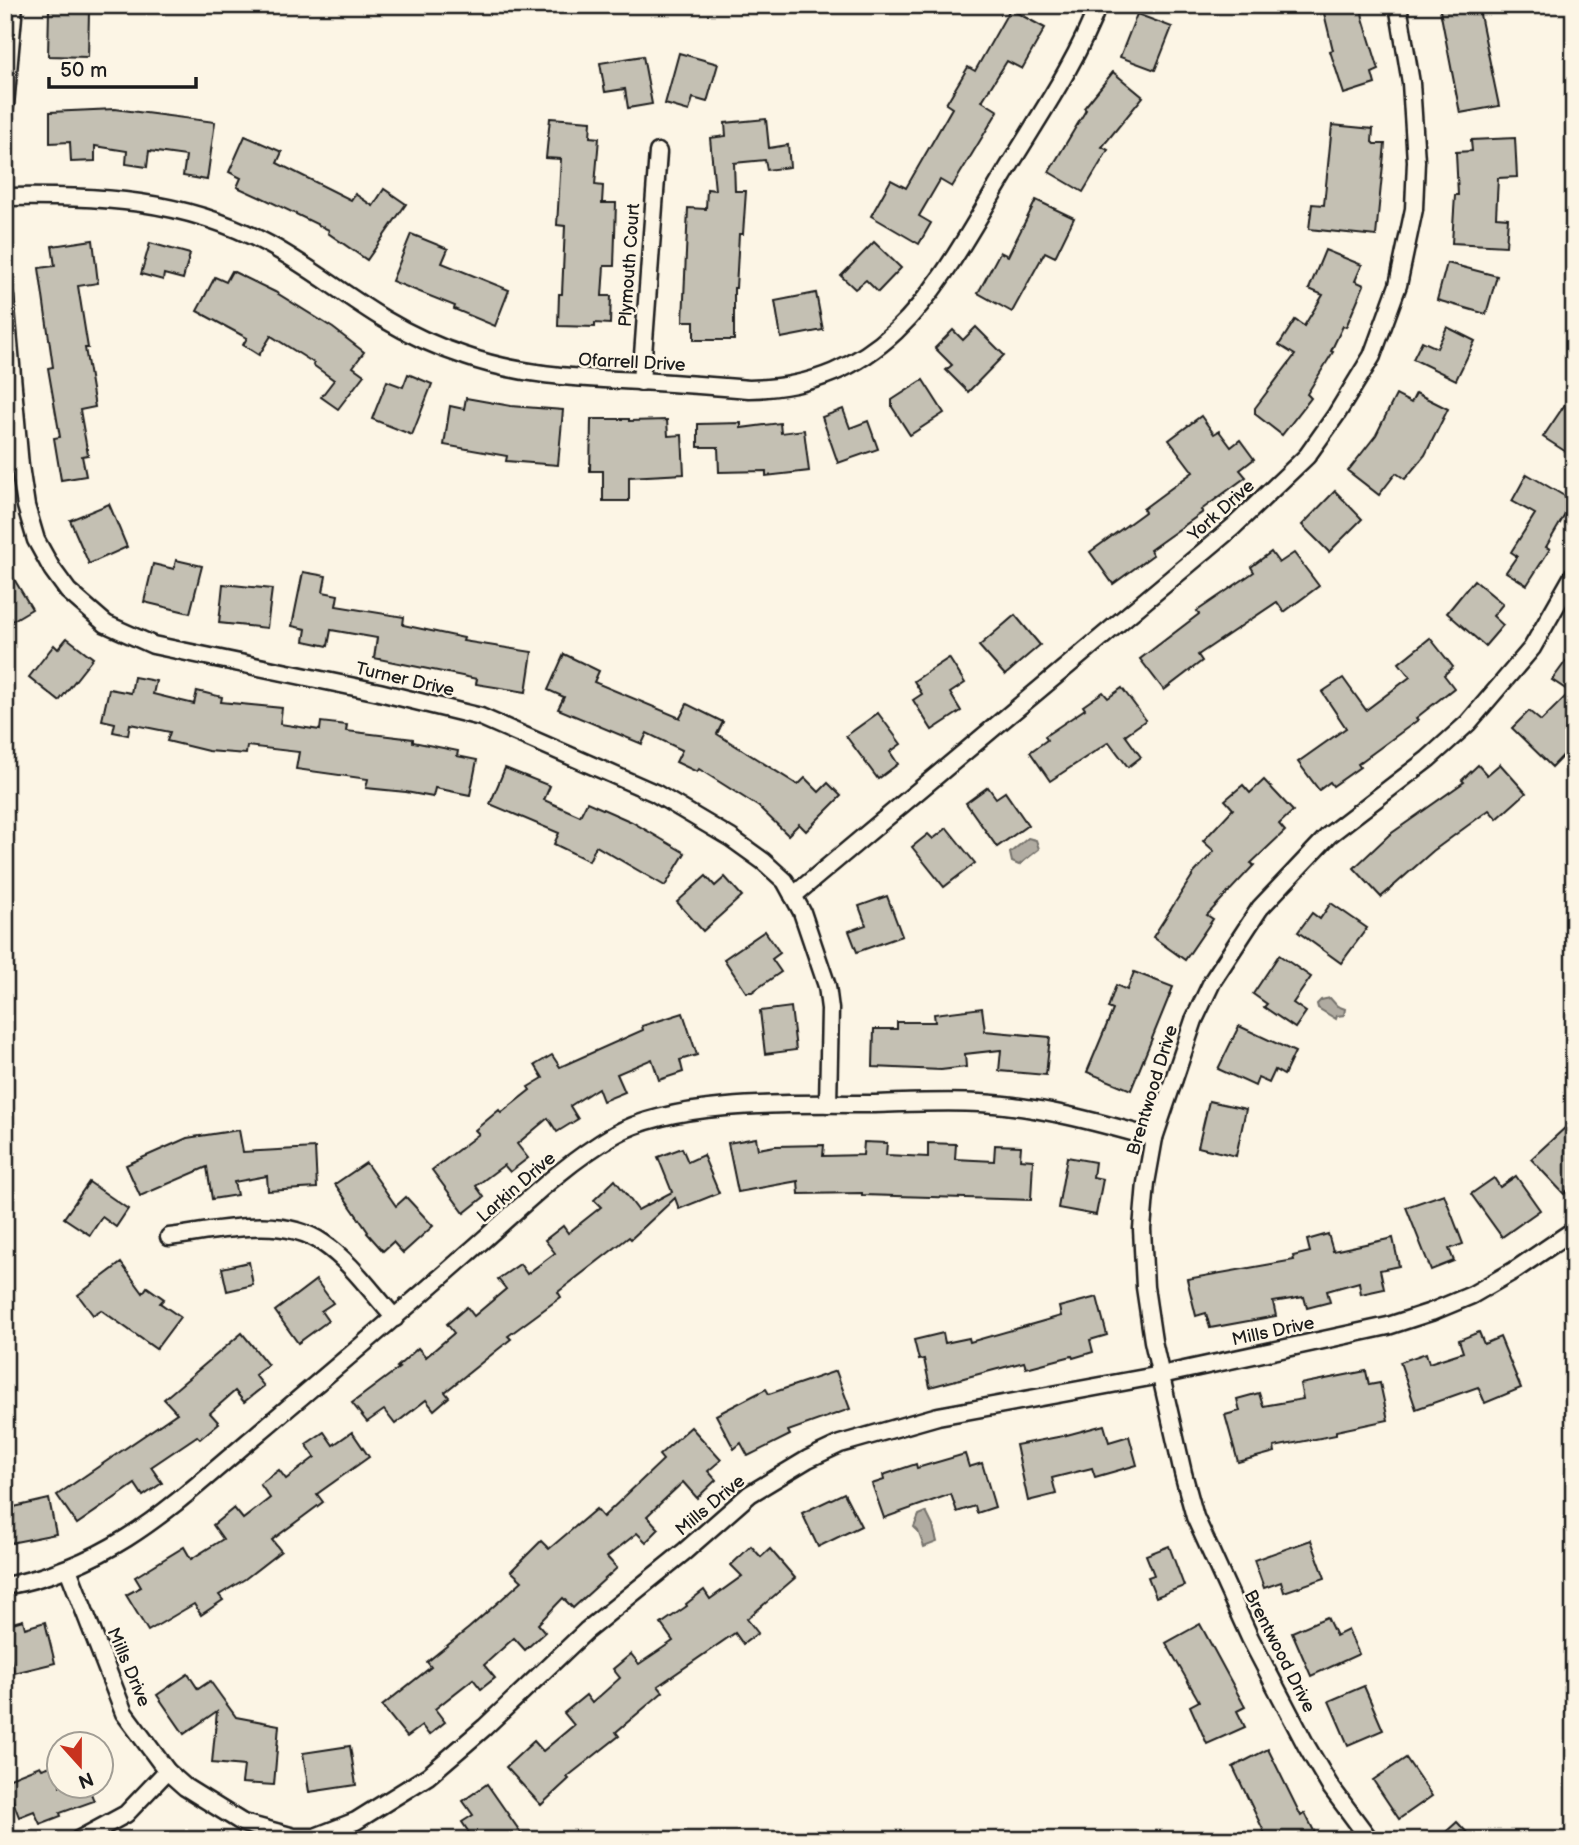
<svg xmlns="http://www.w3.org/2000/svg" width="1579" height="1845" viewBox="0 0 1579 1845" font-family="'Balsamiq Sans',sans-serif">
<rect width="100%" height="100%" fill="#fcf5e5"/>
<filter id="ink" filterUnits="userSpaceOnUse"><feTurbulence type="fractalNoise" baseFrequency=".0143" numOctaves="2"/><feDisplacementMap in="SourceGraphic" scale="14" xChannelSelector="R" yChannelSelector="G"/><feConvolveMatrix kernelMatrix="1 2 1 2 8 2 1 2 1" color-interpolation-filters="sRGB"/></filter>
<g filter="url(#ink)">
<g fill="#b0aba1" stroke="#75726c" stroke-width="2">
<path d="M1028,838L1036,840L1039,849L1019,865L1012,862L1010,853Z"/>
<path d="M1330,998L1337,1006L1345,1009L1344,1015L1337,1016L1336,1019L1318,1008L1317,1004L1321,1000Z"/>
<path d="M926,1512L933,1526L937,1542L924,1547L918,1531L914,1527L919,1515Z"/>
</g>
<g fill="#c4c0b3" stroke="#1c1c1c" stroke-width="2">
<path d="M1322,5H1361L1363,18L1379,70L1372,73L1375,84L1344,94L1330,51L1333,50Z"/>
<path d="M1439,5H1478L1499,106L1460,113Z"/>
<path d="M49,9L89,11L88,57L48,56Z"/>
<path d="M1010,9L1045,28L1022,69L1007,61L982,101L998,111L952,187L940,180L919,216L931,223L919,244L871,216L891,180L906,188L952,108L946,104L968,67L975,71Z"/>
<path d="M1137,14L1172,27L1155,70L1120,57Z"/>
<path d="M679,53L718,64L707,102L693,98L689,111L665,104Z"/>
<path d="M643,56L652,104L628,108L625,89L605,92L600,63Z"/>
<path d="M1113,72L1143,97L1102,147L1108,150L1083,192L1049,172L1086,110L1084,108Z"/>
<path d="M115,109L215,122L207,180L183,176L186,156L149,151L147,167L126,164L127,151L95,146V161L71,162L70,142L50,143V112Z"/>
<path d="M550,118L591,121L590,137L599,138L595,185L603,186L602,203H616L614,266H604L602,296H611L610,324L595,323V327L558,326L559,294H562L565,226L557,225L561,159L546,158Z"/>
<path d="M766,119L769,148L788,145L790,167L767,170L765,160L734,163L735,191H746L743,234H739L736,288H734V340H694V321H683L688,208L706,209L707,189L715,190L710,138L726,136L725,123Z"/>
<path d="M1332,125L1373,129L1372,142L1374,144H1385L1376,236L1309,229L1312,204L1324,205Z"/>
<path d="M245,136L282,152L277,163L351,200L355,194L373,206L384,189L406,204L367,260L328,233L329,230L261,197V198L237,187L241,178L229,172Z"/>
<path d="M1515,138L1517,177L1498,178L1496,217L1508,218L1506,246L1452,243L1455,195H1458L1456,152L1472,151L1471,140Z"/>
<path d="M1036,200L1074,218L1055,257L1045,252L1012,312L978,293L1000,252L1008,256Z"/>
<path d="M411,234L448,249L442,263L509,290L495,326L454,309L455,306L392,281Z"/>
<path d="M93,240L98,283L78,286L88,348H85L95,407L80,410L88,455L82,456L86,476L61,480L54,438L60,437L48,368L53,367L39,268L55,266L52,246Z"/>
<path d="M874,242L901,268L878,292L866,280L855,289L841,276Z"/>
<path d="M150,243L190,254L183,279L164,274L163,280L141,274Z"/>
<path d="M1325,250L1362,265L1355,281L1364,285L1346,327L1343,326L1331,351L1333,352L1307,394L1311,398L1282,435L1255,414V408L1295,355L1279,345L1295,320L1304,326L1323,295L1309,289Z"/>
<path d="M1447,263L1497,276L1486,314L1437,300Z"/>
<path d="M232,271L275,292L333,328L364,352L353,367L364,375L338,409L321,397L334,380L313,365L314,363L271,336L259,355L243,345L247,338L197,311L215,277L226,282Z"/>
<path d="M816,293L823,330L781,338L775,301Z"/>
<path d="M976,327L1004,355L968,392L946,370L952,365L935,348L953,330L963,340Z"/>
<path d="M1447,327L1475,341L1456,380L1413,359L1422,341L1437,348Z"/>
<path d="M408,374L432,384L412,435L372,419L387,381L403,387Z"/>
<path d="M923,380L944,413L910,435L892,407V400Z"/>
<path d="M1574,391V457L1543,437Z"/>
<path d="M1416,393L1448,409L1425,455L1405,479L1396,473L1379,495L1348,471L1376,435L1396,395L1411,403Z"/>
<path d="M466,398L511,406L563,410L558,465L506,461L507,456L444,445L450,406L464,409Z"/>
<path d="M843,409L850,428L868,421L878,449L838,463L822,417Z"/>
<path d="M1201,416L1214,434L1219,431L1231,447L1240,440L1254,459L1240,470L1246,477L1201,510L1203,512L1150,550L1153,555L1113,584L1090,552L1145,512L1143,509L1193,472L1169,440Z"/>
<path d="M591,419H629V421L667,420L668,436L682,435L684,474L629,477V501H603V471H590Z"/>
<path d="M741,423V428L780,423L781,433L804,430L809,471L766,476V471L719,472L718,447H698V424Z"/>
<path d="M1527,474L1573,501L1546,547L1550,549L1527,585L1506,572L1517,556L1511,552L1535,514L1512,501Z"/>
<path d="M1335,491L1362,519L1329,552L1302,525Z"/>
<path d="M109,504L127,547L89,564L70,520Z"/>
<path d="M1271,552L1279,563L1294,553L1319,586L1284,612L1277,602L1198,655L1202,661L1164,690L1140,659L1199,614L1197,611L1254,572L1251,567Z"/>
<path d="M176,560L202,566L190,613L144,602L153,564L174,569Z"/>
<path d="M5,564L32,609L5,625Z"/>
<path d="M303,572L326,576L323,592L338,595L336,606L404,617L403,625L464,638L463,641L532,652L526,692L476,684L477,679L374,658L377,638L331,630L328,646L304,641L306,629L292,626Z"/>
<path d="M1474,580L1503,604L1493,616L1503,625L1485,646L1447,613Z"/>
<path d="M223,584L272,589L267,628L219,623Z"/>
<path d="M1015,615L1040,645L1005,675L979,646Z"/>
<path d="M67,638L93,658L59,701L29,677L54,645L58,649Z"/>
<path d="M1430,638L1453,667L1444,675L1454,688L1416,718L1418,720L1358,764L1360,767L1333,786L1330,782L1319,790L1298,762L1346,728L1322,692L1343,678L1366,710L1410,677L1399,663Z"/>
<path d="M1574,650V744L1552,767L1512,728L1529,711L1541,721L1570,692L1552,680Z"/>
<path d="M564,654L599,671L594,682L680,718L687,704L723,722L717,734L798,785L805,778L819,792L828,783L841,796L806,831L799,824L788,835L759,807L699,769L697,772L676,762L682,750L647,733L642,744L558,709L564,697L548,690Z"/>
<path d="M949,658L965,683L950,693L961,711L932,730L913,700L922,694L914,681Z"/>
<path d="M134,677L156,681L153,694L194,704L197,691L222,697L221,702L282,708L280,724L320,730L321,722L347,725L346,731L413,739V742L458,751L457,756L477,760L470,795L435,788L433,797L406,792L366,788L368,779L296,769L299,752L247,746L246,754L208,751L167,741L170,732L130,724L128,735L113,732L115,723L102,720L109,689L131,693Z"/>
<path d="M1122,688L1146,720L1125,735L1141,757L1128,767L1109,742L1050,781L1030,752L1047,740L1045,736L1085,709L1083,706L1103,692L1108,698Z"/>
<path d="M878,713L901,744L890,752L898,764L878,779L846,736Z"/>
<path d="M1500,764L1526,793L1497,819L1489,810L1433,851L1381,897L1354,868L1389,835L1464,782L1462,780L1478,765L1487,775Z"/>
<path d="M505,768L550,786L544,800L580,816L587,802L632,822L685,853L665,886L596,846L589,861L554,844L559,833L490,804Z"/>
<path d="M1264,780L1293,811L1279,824L1285,831L1251,863L1254,865L1207,915L1213,919L1185,960L1153,937L1194,873L1214,851L1203,841L1233,809L1225,800L1243,785L1250,793Z"/>
<path d="M988,787L996,798L1005,792L1028,825L997,847L966,803Z"/>
<path d="M947,828L975,863L944,887L912,847L928,834L933,839Z"/>
<path d="M706,876L715,886L725,877L742,896L703,931L677,902Z"/>
<path d="M887,896L902,936L857,952L849,931L866,925L859,906Z"/>
<path d="M1331,903L1367,928L1341,963L1298,932L1312,913L1320,919Z"/>
<path d="M765,931L780,953L772,959L781,972L752,992H746L724,959Z"/>
<path d="M1279,955L1311,977L1293,1003L1306,1012L1295,1028L1264,1007L1267,1004L1253,994Z"/>
<path d="M1134,972L1173,987L1131,1090L1087,1072L1113,1010L1108,1008L1116,985L1127,990Z"/>
<path d="M791,1007L796,1050L765,1054L760,1011Z"/>
<path d="M982,1008L985,1031L1050,1037L1046,1075L999,1071L1001,1050L965,1054L966,1067L941,1070L873,1067L874,1029H897V1022H935L934,1014Z"/>
<path d="M683,1013L697,1055L680,1060L683,1072L659,1080L652,1059L617,1074L625,1092L603,1101L598,1088L570,1106L578,1119L557,1132L548,1118L517,1144L528,1158L510,1172L504,1165L476,1186L484,1197L464,1213L432,1170L479,1134L475,1130L499,1110L501,1113L530,1090L528,1087L543,1078L535,1065L552,1055L560,1067L643,1030L642,1026Z"/>
<path d="M1239,1026L1295,1052L1284,1075L1275,1070L1269,1083L1258,1078L1255,1086L1218,1069Z"/>
<path d="M1209,1101L1246,1109L1236,1156L1198,1147Z"/>
<path d="M1566,1127L1574,1135V1184L1564,1194L1531,1159Z"/>
<path d="M239,1130L243,1152L315,1148L317,1188L268,1191L267,1176L234,1182L237,1195L212,1199L207,1167L140,1196L126,1165L187,1138Z"/>
<path d="M756,1138L758,1149L775,1146L824,1145L823,1156L863,1155L864,1142L887,1143L886,1155L928,1157V1143L956,1144L955,1159L994,1161L995,1145L1021,1146L1020,1159L1033,1160L1031,1200L862,1195V1193L799,1194L798,1181L738,1192L728,1143Z"/>
<path d="M682,1148L688,1162L703,1155L719,1193L679,1209L675,1198L631,1239L629,1237L558,1292L561,1297L508,1336L511,1339L445,1392L449,1397L434,1410L426,1400L395,1424L384,1410L367,1422L352,1403L399,1368L397,1367L418,1348L426,1357L454,1333L447,1324L467,1307L474,1316L506,1289L498,1279L520,1264L527,1274L555,1253L545,1240L563,1226L568,1233L601,1207L594,1200L615,1180L638,1210L672,1192L658,1157Z"/>
<path d="M1067,1157L1095,1162L1093,1177L1103,1179L1096,1215L1058,1208Z"/>
<path d="M366,1163L396,1206L406,1197L433,1226L403,1253L393,1242L383,1251L367,1233L368,1232L335,1184Z"/>
<path d="M1516,1176L1540,1210L1502,1237L1471,1194L1494,1178L1500,1187Z"/>
<path d="M89,1182L128,1209L116,1227L102,1217L90,1235L64,1218Z"/>
<path d="M1444,1194L1463,1244L1449,1249L1454,1261L1431,1270L1406,1207Z"/>
<path d="M1328,1234L1333,1251L1393,1238L1399,1266L1380,1270L1384,1289L1361,1294L1359,1282L1327,1291L1330,1302L1307,1308L1304,1297L1273,1302L1276,1316L1210,1328L1206,1313L1196,1316L1187,1279L1294,1260L1293,1256L1310,1252L1307,1240Z"/>
<path d="M249,1262L253,1285L227,1291L222,1268Z"/>
<path d="M121,1263L143,1293L147,1287L164,1299L160,1303L180,1317L156,1349L101,1310L93,1315L78,1295Z"/>
<path d="M316,1280L333,1303L321,1311L328,1321L298,1343L275,1311Z"/>
<path d="M1097,1297L1107,1335L1090,1340L1093,1352L1073,1358L1072,1356L1026,1368L1024,1362L930,1387L924,1359L919,1360L914,1340L943,1333L945,1343L969,1338L970,1342L1061,1316L1059,1307Z"/>
<path d="M1479,1332L1484,1344L1500,1337L1521,1388L1485,1403L1478,1387L1416,1409L1400,1362L1426,1353L1429,1363L1463,1352L1459,1340Z"/>
<path d="M242,1333L268,1365L255,1375L264,1386L244,1402L235,1391L210,1413L219,1423L200,1439L197,1436L151,1467L162,1483L143,1496L135,1484L77,1524L57,1495L177,1413L164,1399Z"/>
<path d="M836,1371L850,1409L788,1431L790,1435L748,1456L741,1443L734,1449L716,1415L766,1389L769,1394Z"/>
<path d="M1366,1371L1369,1385L1380,1383L1388,1420L1336,1431V1435L1274,1447L1275,1452L1238,1462L1225,1415L1240,1411L1237,1399L1259,1393L1263,1406L1303,1399L1300,1384Z"/>
<path d="M1104,1425L1109,1442L1129,1436L1137,1465L1095,1477L1092,1468L1052,1478L1056,1494L1028,1501L1016,1445L1063,1436Z"/>
<path d="M691,1427L721,1460L708,1471L716,1480L697,1498L683,1482L647,1516L659,1529L646,1542L637,1533L607,1557L617,1568L573,1608L563,1598L538,1624L545,1632L525,1650L514,1638L484,1665L495,1678L481,1689L473,1679L435,1709L445,1722L429,1735L422,1726L407,1737L382,1706L431,1667L427,1662L469,1628L522,1581L511,1571L541,1541L549,1549L596,1509L603,1517L663,1460L659,1455Z"/>
<path d="M324,1432L333,1445L352,1432L369,1457L317,1494L323,1502L272,1540L281,1551L245,1579L219,1595L223,1600L201,1615L194,1604L148,1631L126,1595L141,1587L135,1577L184,1547L191,1559L223,1539L213,1525L234,1508L243,1519L270,1498L260,1484L279,1470L286,1479L315,1457L306,1444Z"/>
<path d="M965,1454L969,1467L982,1463L995,1507L977,1513L975,1506L957,1512L951,1494L884,1518L872,1484L884,1480L883,1475L916,1464L917,1468Z"/>
<path d="M844,1493L861,1526L818,1547L802,1513Z"/>
<path d="M49,1499L56,1534L5,1544V1509Z"/>
<path d="M1311,1540L1325,1578L1284,1592L1281,1582L1264,1588L1254,1560Z"/>
<path d="M751,1546L761,1557L770,1549L795,1578L747,1619L758,1633L743,1644L735,1633L658,1686L663,1692L616,1732L619,1736L567,1777L569,1779L541,1805L506,1767L534,1741L543,1751L574,1725L564,1713L586,1695L592,1703L620,1678L613,1669L631,1654L639,1664L673,1641L661,1624L687,1606L686,1604L704,1590L710,1599L742,1576L731,1565Z"/>
<path d="M1169,1546L1184,1586L1156,1597L1148,1577L1154,1575L1146,1555Z"/>
<path d="M1327,1617L1336,1636L1348,1630L1359,1654L1311,1676L1292,1632Z"/>
<path d="M23,1620L25,1628L45,1622L55,1663L14,1673L5,1637V1625Z"/>
<path d="M1200,1624L1245,1707L1237,1711L1245,1727L1207,1744L1190,1706L1199,1701L1166,1643Z"/>
<path d="M188,1674L198,1689L210,1681L236,1717L279,1725L274,1785L242,1783L244,1766L212,1763L217,1711L184,1734L157,1695Z"/>
<path d="M1364,1686L1383,1730L1348,1745L1329,1701Z"/>
<path d="M350,1746L356,1785L309,1792L303,1753Z"/>
<path d="M1268,1749L1301,1816L1305,1813L1316,1835L1307,1840H1268L1233,1767Z"/>
<path d="M1406,1758L1432,1796L1399,1819L1373,1780Z"/>
<path d="M60,1763V1786H88L94,1801L60,1813L61,1816L40,1824L34,1811L19,1817L5,1780L40,1766L42,1769Z"/>
<path d="M487,1784L526,1840H474L462,1822L473,1815L463,1801Z"/>
<path d="M1457,1822L1474,1840H1437Z"/>
</g>
<g fill="none" stroke-linecap="round" stroke-linejoin="round">
<g stroke="#1c1c1c" stroke-width="21">
<g id="street">
<path d="M5,105L14,5"/>
<path d="M5,197C100,196 182,198 268,244C309,266 344,295 384,319C409,334 437,347 465,356C522,376 579,378 638,381C675,383 712,386 749,389C897,386 943,274 1011,163C1042,112 1077,61 1098,5"/>
<path d="M5,297L20,466L26,506L36,540L52,569L68,591L106,624L153,645L379,692L481,717L655,793L731,838L763,861L785,881L802,912L827,986L830,1009L828,1104"/>
<path d="M641,382L658,152"/>
<path d="M793,896L1233,527L1307,456L1336,415L1372,356L1398,285L1414,209L1416,161L1411,83L1398,5"/>
<path d="M169,1237C217,1231 281,1214 323,1243C351,1262 372,1293 395,1318"/>
<path d="M68,1569L124,1713L167,1771L185,1787L243,1823L294,1837H315L356,1821L428,1776L485,1727L586,1631L685,1551L750,1494L808,1459L840,1444L938,1416L1161,1375L1388,1326L1431,1312L1472,1295L1515,1270L1574,1230"/>
<path d="M5,1586C115,1565 174,1504 256,1435C326,1376 397,1316 466,1255C514,1214 560,1166 614,1135C676,1099 802,1104 874,1104C909,1103 945,1101 980,1103C1039,1106 1097,1122 1154,1138"/>
<path d="M78,1840L126,1814L167,1771"/>
<path d="M1370,1840L1330,1786L1307,1747L1250,1638L1195,1517L1183,1473L1153,1341L1145,1287L1142,1229L1146,1183L1154,1138L1194,1020L1213,980L1260,908L1329,835L1428,759L1468,723L1532,648L1574,574"/>
</g>
</g>
<use href="#street" stroke="#fcf5e5" stroke-width="16"/>
</g>
</g>
<g text-anchor="middle" stroke-width="5" stroke-linejoin="round" paint-order="stroke">
<g font-size="18" fill="#1c1c1c" stroke="#fcf5e5">
<text transform="translate(629 265) rotate(-86)" y="6">Plymouth Court</text>
<text transform="translate(632 362) rotate(3)" y="6">Ofarrell Drive</text>
<text transform="translate(1221 510) rotate(-42)" y="6">York Drive</text>
<text transform="translate(405 679) rotate(13)" y="6">Turner Drive</text>
<text transform="translate(1152 1090) rotate(-73)" y="6">Brentwood Drive</text>
<text transform="translate(516 1187) rotate(-41)" y="6">Larkin Drive</text>
<text transform="translate(1273 1331) rotate(-12)" y="6">Mills Drive</text>
<text transform="translate(710 1505) rotate(-40)" y="6">Mills Drive</text>
<text transform="translate(1280 1651) rotate(63)" y="6">Brentwood Drive</text>
<text transform="translate(129 1667) rotate(67)" y="6">Mills Drive</text>
</g>
</g>
<rect width="1579" height="1845" fill="none" stroke="#fcf5e5" stroke-width="28"/>
<rect x="14" y="14" width="1551" height="1817" fill="none" stroke="#1c1c1c" stroke-width="2.5" filter="url(#ink)"/>
<g transform="translate(80 1765) rotate(159)"><circle r="33" fill="#fcf5e5" stroke="#a29e95" stroke-width="2"/>
<path d="M0-5L12 26L0 18L-12 26Z" fill="#c8321e"/>
<text y="-10" font-size="19" font-weight="bold" text-anchor="middle" fill="#1c1c1c">N</text>
</g>
<path d="M49 77v10h147v-10" fill="none" stroke="#1c1c1c" stroke-width="3.5"/>
<text x="60" y="77" font-size="21" fill="#1c1c1c" stroke="#fcf5e5" stroke-width="5" paint-order="stroke">50 m</text>
</svg>
